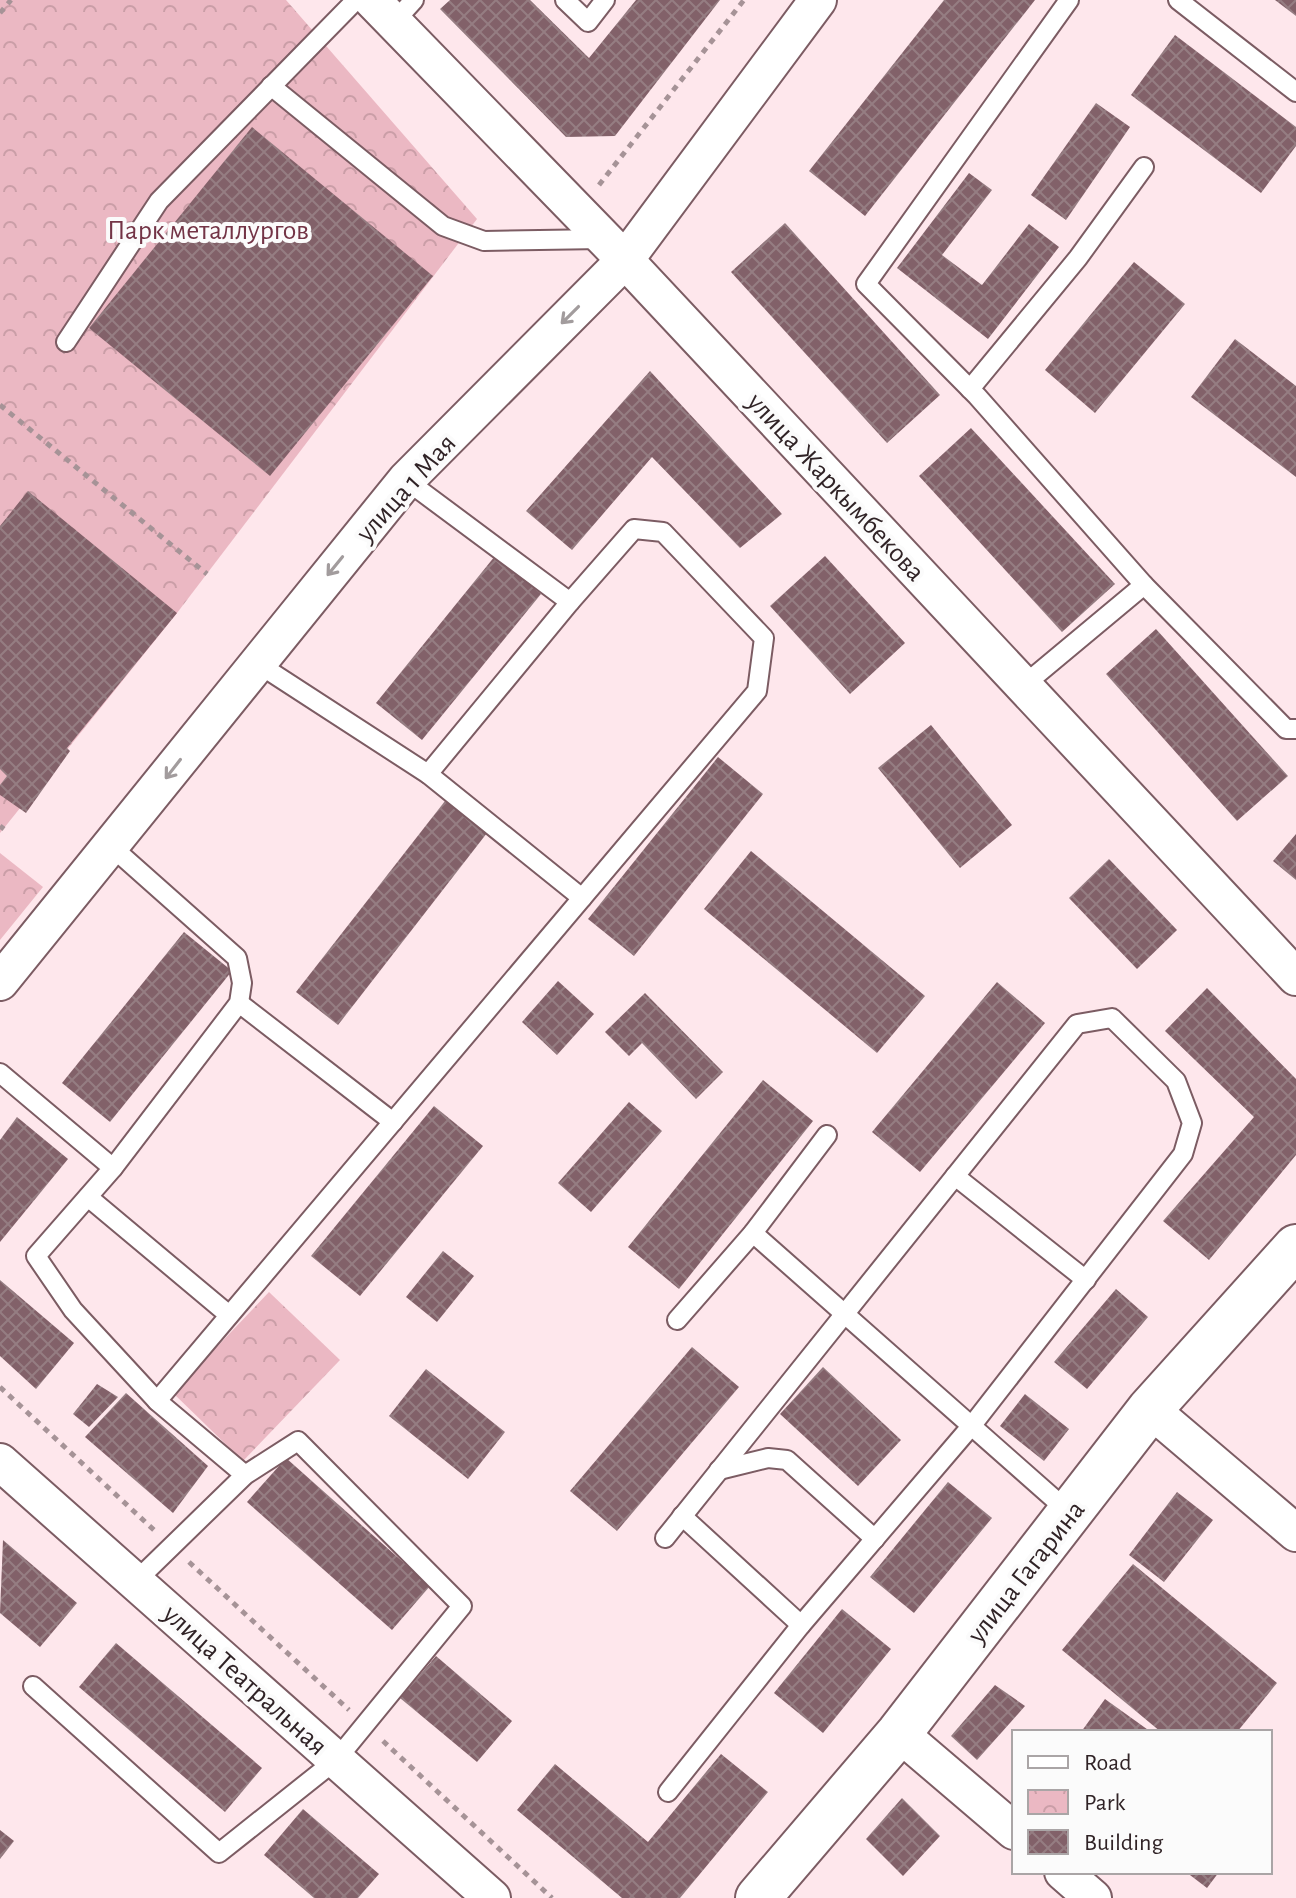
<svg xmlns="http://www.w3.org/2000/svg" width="1296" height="1898" viewBox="0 0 1296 1898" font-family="'Alegreya Sans',sans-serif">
<defs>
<pattern id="park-crowns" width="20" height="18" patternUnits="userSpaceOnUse" patternTransform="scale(2)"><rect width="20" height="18" fill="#ebb8c3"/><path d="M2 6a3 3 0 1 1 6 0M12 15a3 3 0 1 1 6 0" fill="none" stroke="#ca9ea7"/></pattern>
<pattern id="building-cross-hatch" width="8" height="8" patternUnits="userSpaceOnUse" patternTransform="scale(2)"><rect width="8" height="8" fill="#826169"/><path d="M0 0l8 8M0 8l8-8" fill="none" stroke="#957d82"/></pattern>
</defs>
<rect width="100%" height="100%" fill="#fee7ec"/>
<g fill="url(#park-crowns)">
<path d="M0,0H286L477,219L177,613L0,833Z"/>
<path d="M0,853L43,887L0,940Z"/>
<path d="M269,1292L340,1360L243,1461L173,1393Z"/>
</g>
<g fill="url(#building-cross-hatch)">
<path d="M450,0H530L589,58L636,0H720L615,136L566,137L440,9Z"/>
<path d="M944,0H1035L865,216L809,171Z"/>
<path d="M1275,0H1296V16Z"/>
<path d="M1175,35L1296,127V146L1261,193L1131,95Z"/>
<path d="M1096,103L1130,127L1066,220L1031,195Z"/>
<path d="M252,127L433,276L270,476L89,328Z"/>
<path d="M969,173L992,190L942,255L982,285L1029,224L1059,247L988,339L897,268Z"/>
<path d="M785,223L940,395L887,443L731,272Z"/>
<path d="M1134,262L1185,304L1095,413L1045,370Z"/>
<path d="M1235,339L1296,386V477L1191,397Z"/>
<path d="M650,371L782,514L740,548L652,457L572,550L526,511Z"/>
<path d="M971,428L1115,584L1062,632L919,476Z"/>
<path d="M28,491L177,613L67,748L70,751L26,813L0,795V785L7,776L0,769V526Z"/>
<path d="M495,556L541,594L422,740L376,703Z"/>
<path d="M825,556L905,643L850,694L770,606Z"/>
<path d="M1156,629L1288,776L1237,821L1106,674Z"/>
<path d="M931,725L1012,825L960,868L878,768Z"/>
<path d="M718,757L763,794L634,956L588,919Z"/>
<path d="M445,801L487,833L338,1025L296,992Z"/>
<path d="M1296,834V880L1273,861Z"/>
<path d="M751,851L925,996L877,1053L704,909Z"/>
<path d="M1109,859L1177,930L1137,969L1069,898Z"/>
<path d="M184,932L232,971L110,1122L62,1083Z"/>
<path d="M558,981L594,1014L557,1055L522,1022Z"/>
<path d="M997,982L1045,1023L920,1172L872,1132Z"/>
<path d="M1207,988L1296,1079V1155L1209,1260L1163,1221L1254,1117L1165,1031Z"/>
<path d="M645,993L723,1072L696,1099L642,1043L629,1056L605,1032Z"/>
<path d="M763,1080L813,1121L679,1289L628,1247Z"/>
<path d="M629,1102L662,1131L591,1212L558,1183Z"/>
<path d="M434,1106L483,1146L360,1296L311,1256Z"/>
<path d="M17,1117L68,1159L0,1242V1140Z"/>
<path d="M443,1251L474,1276L437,1322L406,1297Z"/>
<path d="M0,1280L74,1343L36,1389L0,1356Z"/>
<path d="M1116,1289L1148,1317L1087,1389L1054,1362Z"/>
<path d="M692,1347L739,1387L617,1531L570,1491Z"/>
<path d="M823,1367L901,1440L858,1486L780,1414Z"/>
<path d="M426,1369L505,1432L468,1479L389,1416Z"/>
<path d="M97,1384L118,1397L89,1427L73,1414Z"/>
<path d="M126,1393L208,1466L173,1513L85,1437Z"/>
<path d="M1025,1394L1069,1429L1044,1461L1000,1426Z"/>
<path d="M286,1458L430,1586L392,1630L247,1502Z"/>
<path d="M948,1482L992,1518L914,1613L870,1577Z"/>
<path d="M1177,1492L1213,1520L1164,1582L1129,1555Z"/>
<path d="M3,1540L77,1603L40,1647L0,1613Z"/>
<path d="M1133,1564L1277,1683L1237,1732H1161L1062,1650Z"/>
<path d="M842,1609L891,1649L823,1733L774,1693Z"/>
<path d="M116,1643L262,1768L225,1812L79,1687Z"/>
<path d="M436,1656L512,1721L477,1762L400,1698Z"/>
<path d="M995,1685L1025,1706L977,1760L951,1736Z"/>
<path d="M1105,1699L1151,1732H1081Z"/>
<path d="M721,1754L768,1792L680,1898H622L517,1810L555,1764L648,1842Z"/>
<path d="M902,1798L940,1836L903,1876L866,1839Z"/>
<path d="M303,1809L379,1874L358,1898H314L264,1855Z"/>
<path d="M0,1830L14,1841L0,1859Z"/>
<path d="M1186,1872H1219L1207,1888Z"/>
</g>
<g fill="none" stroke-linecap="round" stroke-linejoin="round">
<g stroke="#7c5c63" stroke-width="22">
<g id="service">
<path d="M565,0L588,22L605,0"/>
<path d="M1069,0L866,284L977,396L1144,585L1286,729H1296"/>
<path d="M1178,0L1296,92"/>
<path d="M394,22L414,0"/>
<path d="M271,86L443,226L484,241L602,239"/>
<path d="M66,342L159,201L356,0"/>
<path d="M970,389L1078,258L1144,167"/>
<path d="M257,663L428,774L570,602"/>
<path d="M1024,685L1144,585"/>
<path d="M428,774L582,898"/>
<path d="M112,847L237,958L242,983L239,1003L113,1168"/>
<path d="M239,1003L393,1122"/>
<path d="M0,1073L113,1168L36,1256L73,1310L157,1401L757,691L764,638L663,532L634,529L570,602L406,480"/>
<path d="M955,1176L1086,1280"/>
<path d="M88,1197L229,1315"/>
<path d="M753,1233L1070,1513"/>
<path d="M677,1320L753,1233L827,1135"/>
<path d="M157,1401L245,1475"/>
<path d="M719,1470L768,1458L787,1460L875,1539"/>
<path d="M682,1516L801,1625"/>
<path d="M665,1538L1077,1024L1112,1018L1176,1081L1192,1123L1183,1154L973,1424L801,1625L668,1792"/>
<path d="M33,1686L219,1853L336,1760L462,1606L298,1441L245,1475L136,1581"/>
</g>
</g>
<g stroke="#7c5c63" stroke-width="40">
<g id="minor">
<path d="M372,0L625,260L1296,977"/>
<path d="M0,982L406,480L625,260L818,0"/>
<path d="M1150,1409L1296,1533"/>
<path d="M0,1462L492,1898"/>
<path d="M899,1733L1014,1831"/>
<path d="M1063,1872L1093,1898"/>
</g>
</g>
<g stroke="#7c5c63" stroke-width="48">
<path id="secondary" d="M758,1898L899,1733L1150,1409L1296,1247"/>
</g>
<g stroke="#a69397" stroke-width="5" stroke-dasharray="6 6" stroke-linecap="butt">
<path d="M0,13L11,0"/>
<path d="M599,185L744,0"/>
<path d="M0,405L207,574"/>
<path d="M0,826L4,829"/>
<path d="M0,1387L155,1531"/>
<path d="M189,1562L349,1710"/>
<path d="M383,1741L552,1898"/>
</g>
<use href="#service" stroke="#fff" stroke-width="18"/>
<use href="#minor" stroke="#fff" stroke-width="36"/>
<use href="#secondary" stroke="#fff" stroke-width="44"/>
</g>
<defs><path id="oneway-shaft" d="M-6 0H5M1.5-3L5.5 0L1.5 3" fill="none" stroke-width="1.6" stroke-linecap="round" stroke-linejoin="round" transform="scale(2)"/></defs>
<g stroke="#a29c9d">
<use href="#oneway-shaft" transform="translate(570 315) rotate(135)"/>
<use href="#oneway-shaft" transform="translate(335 566) rotate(129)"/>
<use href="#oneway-shaft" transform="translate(173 769) rotate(128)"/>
</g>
<g text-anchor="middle" stroke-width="8" stroke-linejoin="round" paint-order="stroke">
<g font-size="28" fill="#733446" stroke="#fbfbfb">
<text x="208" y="239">Парк металлургов</text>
</g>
<g font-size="28" fill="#302326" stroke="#fbfbfb">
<text transform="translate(837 486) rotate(47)" y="10">улица Жаркымбекова</text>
<text transform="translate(405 487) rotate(-48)" y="10">улица 1 Мая</text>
<text transform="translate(1025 1571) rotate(-52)" y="10">улица Гагарина</text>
<text transform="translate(246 1679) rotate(42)" y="10">улица Театральная</text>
</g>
</g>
<rect x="1012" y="1730" width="260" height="144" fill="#fbfbfb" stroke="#aaa5a6" stroke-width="2"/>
<rect x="1028" y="1756" width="40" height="12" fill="#ffffff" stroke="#aaa5a6" stroke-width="2"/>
<text x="1084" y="1770" font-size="24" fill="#302326">Road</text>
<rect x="1028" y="1790" width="40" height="24" fill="url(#park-crowns)" stroke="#aaa5a6" stroke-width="2"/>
<text x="1084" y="1810" font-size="24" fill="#302326">Park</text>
<rect x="1028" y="1830" width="40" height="24" fill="url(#building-cross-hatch)" stroke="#aaa5a6" stroke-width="2"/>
<text x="1084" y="1850" font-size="24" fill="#302326">Building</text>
</svg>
